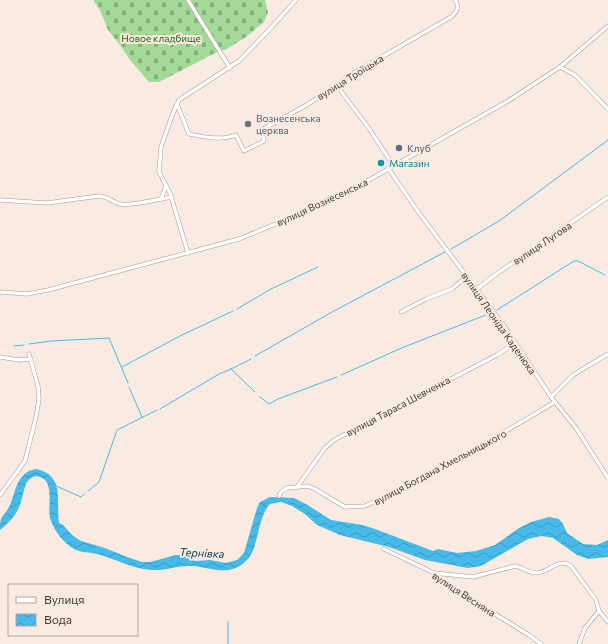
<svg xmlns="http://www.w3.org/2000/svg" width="608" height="644" viewBox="0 0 608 644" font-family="Commissioner,sans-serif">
<defs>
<pattern id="cemetery-stones" width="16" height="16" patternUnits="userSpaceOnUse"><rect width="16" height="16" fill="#a4da98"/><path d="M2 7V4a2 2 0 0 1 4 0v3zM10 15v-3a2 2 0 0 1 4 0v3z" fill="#87b27d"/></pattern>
<pattern id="water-waves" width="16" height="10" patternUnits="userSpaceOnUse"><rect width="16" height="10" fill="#46bbea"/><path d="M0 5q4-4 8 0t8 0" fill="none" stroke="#3c99bf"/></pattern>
</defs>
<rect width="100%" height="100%" fill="#f9ebe1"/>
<path fill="url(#cemetery-stones)" d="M93,0H265L268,12L264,22L246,37L225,50L219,51L159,82H149L130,60L120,45L108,30L100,10Z"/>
<path fill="url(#water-waves)" d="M37,469C65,476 56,501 59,523L63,525L72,535L81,541L105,548L127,557L142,562H150L176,555H185L195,561L210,560L226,563L237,560L244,553L257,508L260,502L270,497L294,498L306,504L331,520L362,525L375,529L433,551L438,549L457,553L476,551L495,545L519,528L531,522L549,517L559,519L563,524L567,533L583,544L597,545L608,540V557L588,559L577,555L553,538L548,537L541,536L528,539L481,566L468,568L425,560L389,547L340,535L317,525L305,514L292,506L281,502L270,504C256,519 260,548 246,561C227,578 213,567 191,566C178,565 165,571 152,570C132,569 116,559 97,554C90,552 81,553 74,549C64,543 55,532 51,521C46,510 56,482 40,477C35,475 30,478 27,482C24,487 24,492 22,498C19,512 11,521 0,530C0,513 4,518 10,505C16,491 17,471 37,469Z"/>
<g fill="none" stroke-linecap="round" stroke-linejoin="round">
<g stroke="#46bbea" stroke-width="1">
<path d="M451,249L499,221L608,140"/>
<path d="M237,309L271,289L318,267"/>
<path d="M497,310L574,261H578L605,275"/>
<path d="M29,344L51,341L109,338L128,383"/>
<path d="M14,346L24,345"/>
<path d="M255,356L332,312L445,252"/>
<path d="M122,367L180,336L233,311"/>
<path d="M231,369L255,392"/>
<path d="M341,375L404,347L491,313"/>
<path d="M129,387L142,417"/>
<path d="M260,397L269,404L278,399L337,377"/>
<path d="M160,409L219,374L231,369L251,359"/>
<path d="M56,486L81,497L84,494"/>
<path d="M88,491L99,482L117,430L157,410"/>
<path d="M228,622V644"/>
</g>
<g stroke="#a5988f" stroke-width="4.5">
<g id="minor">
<path d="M188,0L230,68"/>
<path d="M560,67L575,75L608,109"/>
<path d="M337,86L368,127L393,165"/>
<path d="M177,104L189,134C205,137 221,141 236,135L244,151L264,141L263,129L305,106L330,90L347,77L451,17C457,12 460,7 455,0"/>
<path d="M388,168L419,213L504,326L551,397L576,428L608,478"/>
<path d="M161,199L172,197"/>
<path d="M0,200L47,203L99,196C110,197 112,202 120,204C128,206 151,201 161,199L166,186"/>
<path d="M188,253L170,193L159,172L161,147L173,113L179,100L239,61L268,31L296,0"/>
<path d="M477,289L495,275L608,197"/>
<path d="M0,292L27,294L48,290L239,239L283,221L369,180L508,101L560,67L608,26"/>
<path d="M401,312L426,299L452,289L467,276"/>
<path d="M0,357L19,360L31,359"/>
<path d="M551,397L573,375L608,354"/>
<path d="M297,487L325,448L334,440L497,355L515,343"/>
<path d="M0,495L25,461L36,417L39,399L38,386L29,354"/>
<path d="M279,496L281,492L287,488L308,486L315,489L345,507L365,506L399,490L467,454L555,402"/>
<path d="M384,549L434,573L466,596L529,635L541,644"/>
<path d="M434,573L473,577L515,566C522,567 529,573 536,573C549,573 558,557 571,566L596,600L599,611L608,622"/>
<path d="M579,644L585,628L599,611"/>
</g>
</g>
<use href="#minor" stroke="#fff" stroke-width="3.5"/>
</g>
<circle fill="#6b7280" stroke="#f9ebe1" stroke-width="1.5" cx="248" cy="124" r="4"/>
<circle fill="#5c6f8a" stroke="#f9ebe1" stroke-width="1.5" cx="399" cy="148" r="4"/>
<circle fill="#0f9aa8" stroke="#f9ebe1" stroke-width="1.5" cx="381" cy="163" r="4"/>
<g text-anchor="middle" stroke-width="4" stroke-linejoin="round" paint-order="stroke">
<g font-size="10" fill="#266016" stroke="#f9ebe1">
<text x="161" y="42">Новое кладбище</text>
</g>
<g font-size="10" fill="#413c38" stroke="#f9ebe1">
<text transform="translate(350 77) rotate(-32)" y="4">вулиця Троїцька</text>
<text transform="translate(322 202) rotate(-25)" y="4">вулиця Вознесенська</text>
<text transform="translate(542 243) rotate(-34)" y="4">вулиця Лугова</text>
<text transform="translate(499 323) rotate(55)" y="4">вулиця Леоніда Каденюка</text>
<text transform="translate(398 406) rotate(-28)" y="4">вулиця Тараса Шевченка</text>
<text transform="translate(440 467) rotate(-28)" y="4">вулиця Богдана Хмельницького</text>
<text transform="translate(464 594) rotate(33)" y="4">вулиця Весняна</text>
</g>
<g font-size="10" fill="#5b616d" stroke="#f9ebe1" text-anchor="start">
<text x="256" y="122">Вознесенська<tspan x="256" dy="12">церква</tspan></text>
</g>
<g font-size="10" fill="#4e5e75" stroke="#f9ebe1" text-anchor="start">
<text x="407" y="152">Клуб</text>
</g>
<g font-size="10" fill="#0d838f" stroke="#f9ebe1" text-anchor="start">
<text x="389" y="167">Магазин</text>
</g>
<g font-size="11" font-style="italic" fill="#114357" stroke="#f9ebe1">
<text transform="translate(202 553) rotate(3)" y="4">Тернівка</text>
</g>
</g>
<rect x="8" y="584" width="130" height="52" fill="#f9ebe1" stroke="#afa59d"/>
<rect x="16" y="597" width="20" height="6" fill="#ffffff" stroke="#afa59d"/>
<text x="44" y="604" font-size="12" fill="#413c38">Вулиця</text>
<rect x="16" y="614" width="20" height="12" fill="url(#water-waves)" stroke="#afa59d"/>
<text x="44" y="624" font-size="12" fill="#413c38">Вода</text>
</svg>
